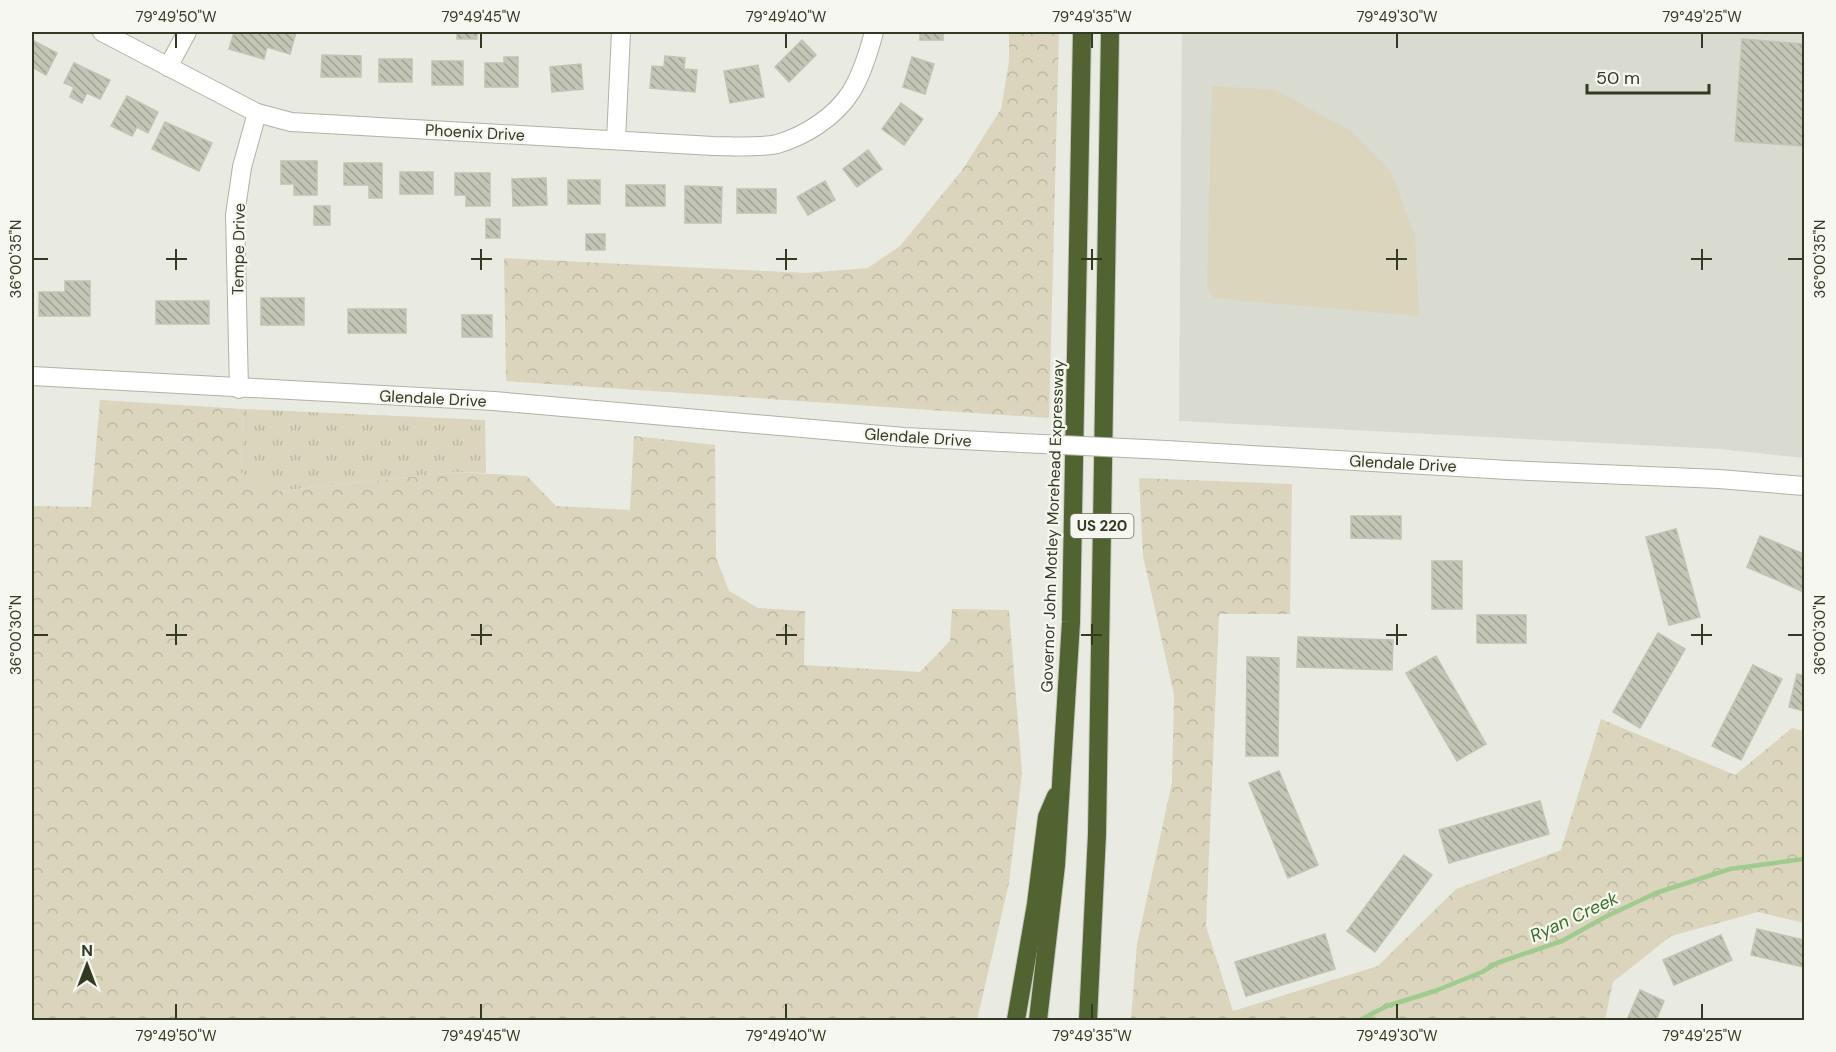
<svg xmlns="http://www.w3.org/2000/svg" width="1836" height="1052" viewBox="0 0 1836 1052" font-family="'DM Sans',sans-serif">
<defs>
<pattern id="grass-tufts" width="24" height="20" patternUnits="userSpaceOnUse" patternTransform="scale(1.5)"><rect width="24" height="20" fill="#dad5bc"/><path d="M3 7l-1-3M5 7V3M7 7l1-3M15 17l-1-3M17 17v-4M19 17l1-3" fill="none" stroke="#bcb8a1"/></pattern>
<pattern id="forest-crowns" width="20" height="18" patternUnits="userSpaceOnUse" patternTransform="scale(1.5)"><rect width="20" height="18" fill="#dad5bc"/><path d="M2 6a3 3 0 1 1 6 0M12 15a3 3 0 1 1 6 0" fill="none" stroke="#bcb8a1"/></pattern>
<pattern id="building-back-hatch" width="6" height="6" patternUnits="userSpaceOnUse" patternTransform="scale(1.5)"><rect width="6" height="6" fill="#c3c5b7"/><path d="M-1 5l2 2M0 0l6 6M5-1l2 2" fill="none" stroke="#9fa194"/></pattern>
</defs>
<rect width="100%" height="100%" fill="#e9eae1"/>
<path fill="#d9dad0" d="M1182,32H1804V458L1719,449L1179,421Z"/>
<path fill="url(#grass-tufts)" d="M243,409L485,420L486,473L455,472L278,491L241,473Z"/>
<g fill="url(#forest-crowns)">
<path d="M1009,32H1059L1049,418L506,381L504,258L805,273L868,268L900,246L963,169L1001,109L1009,61Z"/>
<path d="M100,400L243,409L241,473L279,491L455,472L527,476L556,506L630,510L634,436L715,445L716,558L729,591L758,608L805,611L804,665L920,672L950,641L952,609L1009,610L1022,773L1009,883L977,1020H32V506L91,507Z"/>
<path d="M1139,478L1292,484L1290,614H1219L1206,926L1233,1011L1378,966L1456,889L1561,850L1601,719L1735,775L1792,728L1804,731V923L1758,912L1671,936L1613,982L1605,1020H1131L1137,944L1172,782L1174,695L1143,556Z"/>
</g>
<path fill="#dad5bc" d="M1212,86L1275,90L1351,131L1391,172L1415,236L1419,316L1214,298L1207,289Z"/>
<g fill="none" stroke-linecap="round" stroke-linejoin="round">
<path stroke="#9fcb8e" stroke-width="4.5" d="M1360,1020L1387,1006L1435,991L1482,972L1497,963L1562,941L1605,917L1656,893L1730,869L1804,859"/>
</g>
<g fill="url(#building-back-hatch)" stroke="#c1c3b4" stroke-width="1.5">
<path d="M234,32H296L290,54L267,47L264,59L229,49Z"/>
<rect x="457" y="32" width="20" height="7"/>
<rect x="920" y="32" width="23" height="8"/>
<path d="M1742,39L1804,44V146L1735,141Z"/>
<path d="M32,40L57,53L46,75L34,68L32,74Z"/>
<path d="M802,40L816,55L789,82L775,67Z"/>
<path d="M322,55L361,56V77H321Z"/>
<path d="M665,56L685,58L684,69L697,70L695,92L650,88L652,66L664,67Z"/>
<path d="M504,57H518V87H485V63H504Z"/>
<path d="M912,57L934,64L925,94L903,87Z"/>
<rect x="379" y="59" width="33" height="23"/>
<rect x="432" y="61" width="31" height="24"/>
<path d="M74,63L110,80L100,99L87,93L82,103L70,97L74,87L64,83Z"/>
<path d="M581,64L583,89L552,92L550,67Z"/>
<path d="M758,65L764,97L730,103L724,71Z"/>
<path d="M127,96L158,112L148,133L137,127L132,136L111,126Z"/>
<path d="M901,103L923,119L904,145L882,129Z"/>
<path d="M165,122L212,143L199,171L152,149Z"/>
<path d="M868,150L882,169L857,187L843,169Z"/>
<path d="M281,161H317V195H294V184H281Z"/>
<path d="M344,163H382V198H369V185H344Z"/>
<rect x="400" y="172" width="33" height="22"/>
<path d="M455,173H490V206H466V195H455Z"/>
<path d="M546,178L547,205L513,206L512,179Z"/>
<rect x="568" y="180" width="32" height="24"/>
<path d="M825,181L835,200L808,215L797,197Z"/>
<rect x="626" y="185" width="39" height="21"/>
<path d="M685,186L722,187L721,223H685Z"/>
<rect x="737" y="189" width="39" height="24"/>
<rect x="314" y="206" width="16" height="19"/>
<rect x="486" y="219" width="14" height="19"/>
<rect x="586" y="234" width="19" height="16"/>
<path d="M65,281H90V316H39V292H65Z"/>
<rect x="261" y="298" width="43" height="27"/>
<rect x="156" y="301" width="53" height="23"/>
<rect x="348" y="309" width="58" height="24"/>
<rect x="462" y="315" width="30" height="22"/>
<path d="M1351,516H1401V539L1351,538Z"/>
<path d="M1676,529L1700,617L1669,625L1646,537Z"/>
<path d="M1760,536L1804,554V592L1747,567Z"/>
<rect x="1432" y="561" width="30" height="48"/>
<rect x="1477" y="615" width="49" height="28"/>
<path d="M1658,633L1685,649L1640,728L1613,712Z"/>
<path d="M1298,637L1393,640L1392,670L1297,667Z"/>
<path d="M1436,656L1486,744L1457,761L1406,673Z"/>
<path d="M1247,657L1279,658L1278,756H1246Z"/>
<path d="M1753,665L1782,679L1741,760L1712,746Z"/>
<path d="M1797,674L1804,676V711L1789,707Z"/>
<path d="M1279,771L1318,865L1288,878L1249,783Z"/>
<path d="M1540,801L1549,834L1449,863L1439,830Z"/>
<path d="M1404,855L1432,875L1375,952L1347,931Z"/>
<path d="M1757,929L1804,940V967L1751,955Z"/>
<path d="M1325,934L1335,969L1246,996L1235,962Z"/>
<path d="M1721,935L1732,960L1674,985L1663,960Z"/>
<path d="M1640,990L1664,1001L1656,1020H1627Z"/>
</g>
<g fill="none" stroke-linecap="round" stroke-linejoin="round">
<g stroke="#afb2a4" stroke-width="20">
<g id="minor">
<path d="M102,32L257,113L291,122L713,146C730,146 761,148 777,144C805,136 835,117 851,92C862,74 869,51 874,32"/>
<path d="M168,67L187,32"/>
<path d="M616,140L621,32"/>
<path d="M32,376L494,401L904,437L1001,442"/>
<path d="M239,389L235,215L242,167L257,113"/>
<path d="M1166,450L1508,470L1719,479L1804,486"/>
</g>
</g>
<g stroke="#c6c8c1" stroke-width="20">
<g id="highway">
<path d="M1016,1020L1036,904L1047,817L1056,796"/>
<path d="M1038,1020L1056,865L1071,622L1082,32"/>
<path d="M1088,1020L1097,834L1110,32"/>
</g>
</g>
<use href="#minor" stroke="#fff" stroke-width="18"/>
<use href="#highway" stroke="#526332" stroke-width="18"/>
<g stroke="#afb2a4" stroke-width="20" stroke-linecap="butt">
<path id="minor-bridge" d="M1001,442L1166,450"/>
</g>
<use href="#minor-bridge" stroke="#fff" stroke-width="18"/>
</g>
<path fill="none" stroke="#333a23" stroke-width="2" d="M176,33V48M481,33V48M786,33V48M1092,33V48M1397,33V48M1702,33V48M176,249V270M481,249V270M786,249V270M1092,249V270M1397,249V270M1702,249V270M33,259H48M166,259H187M471,259H492M776,259H797M1081,259H1102M1386,259H1407M1691,259H1712M1788,259H1803M176,624V645M481,624V645M786,624V645M1092,624V645M1397,624V645M1702,624V645M33,635H48M166,635H187M471,635H492M776,635H797M1081,635H1102M1386,635H1407M1691,635H1712M1788,635H1803M176,1004V1019M481,1004V1019M786,1004V1019M1092,1004V1019M1397,1004V1019M1702,1004V1019"/>
<g text-anchor="middle" stroke-width="4.5" stroke-linejoin="round" paint-order="stroke">
<rect fill="#f7f7f1" stroke="#6e7361" stroke-width="1.5" x="1070.5" y="514" width="63" height="24" rx="4.5"/>
<g font-size="15" font-weight="bold" fill="#333a23">
<text x="1102" y="531">US 220</text>
</g>
<g font-size="16" fill="#333a23" stroke="#f7f7f1">
<text transform="translate(475 132) rotate(3)" y="6">Phoenix Drive</text>
<text transform="translate(238 249) rotate(-89)" y="6">Tempe Drive</text>
<text transform="translate(433 398) rotate(3)" y="6">Glendale Drive</text>
<text transform="translate(918 437) rotate(4)" y="6">Glendale Drive</text>
<text transform="translate(1403 463) rotate(3)" y="6">Glendale Drive</text>
<text transform="translate(1052 526) rotate(-88)" y="6">Governor John Motley Morehead Expressway</text>
</g>
<g font-size="18" font-style="italic" fill="#387023" stroke="#f7f7f1">
<text transform="translate(1574 917) rotate(-25)" y="6">Ryan Creek</text>
</g>
</g>
<rect width="1836" height="1052" fill="none" stroke="#f7f7f1" stroke-width="66"/>
<g transform="translate(87 965)" stroke="#f7f7f1" stroke-width="4.5" paint-order="stroke">
<path d="M0-4.5L10 22L0 15L-10 22Z" fill="#333a23"/>
<text y="-9" font-size="16" font-weight="bold" text-anchor="middle" fill="#333a23">N</text>
</g>
<path d="M1587 84v9h122v-9" fill="none" stroke="#333a23" stroke-width="3"/>
<text x="1596" y="84" font-size="18" fill="#333a23" stroke="#f7f7f1" stroke-width="4.5" paint-order="stroke">50 m</text>
<rect x="33" y="33" width="1770" height="986" fill="none" stroke="#333a23" stroke-width="2"/>
<g font-size="15" text-anchor="middle" fill="#333a23">
<text x="176" y="22">79°49'50"W</text>
<text x="481" y="22">79°49'45"W</text>
<text x="786" y="22">79°49'40"W</text>
<text x="1092" y="22">79°49'35"W</text>
<text x="1397" y="22">79°49'30"W</text>
<text x="1702" y="22">79°49'25"W</text>
<text transform="translate(16 259) rotate(-90)" y="5">36°00'35"N</text>
<text transform="translate(1820 259) rotate(-90)" y="5">36°00'35"N</text>
<text transform="translate(16 635) rotate(-90)" y="5">36°00'30"N</text>
<text transform="translate(1820 635) rotate(-90)" y="5">36°00'30"N</text>
<text x="176" y="1041">79°49'50"W</text>
<text x="481" y="1041">79°49'45"W</text>
<text x="786" y="1041">79°49'40"W</text>
<text x="1092" y="1041">79°49'35"W</text>
<text x="1397" y="1041">79°49'30"W</text>
<text x="1702" y="1041">79°49'25"W</text>
</g>
</svg>
